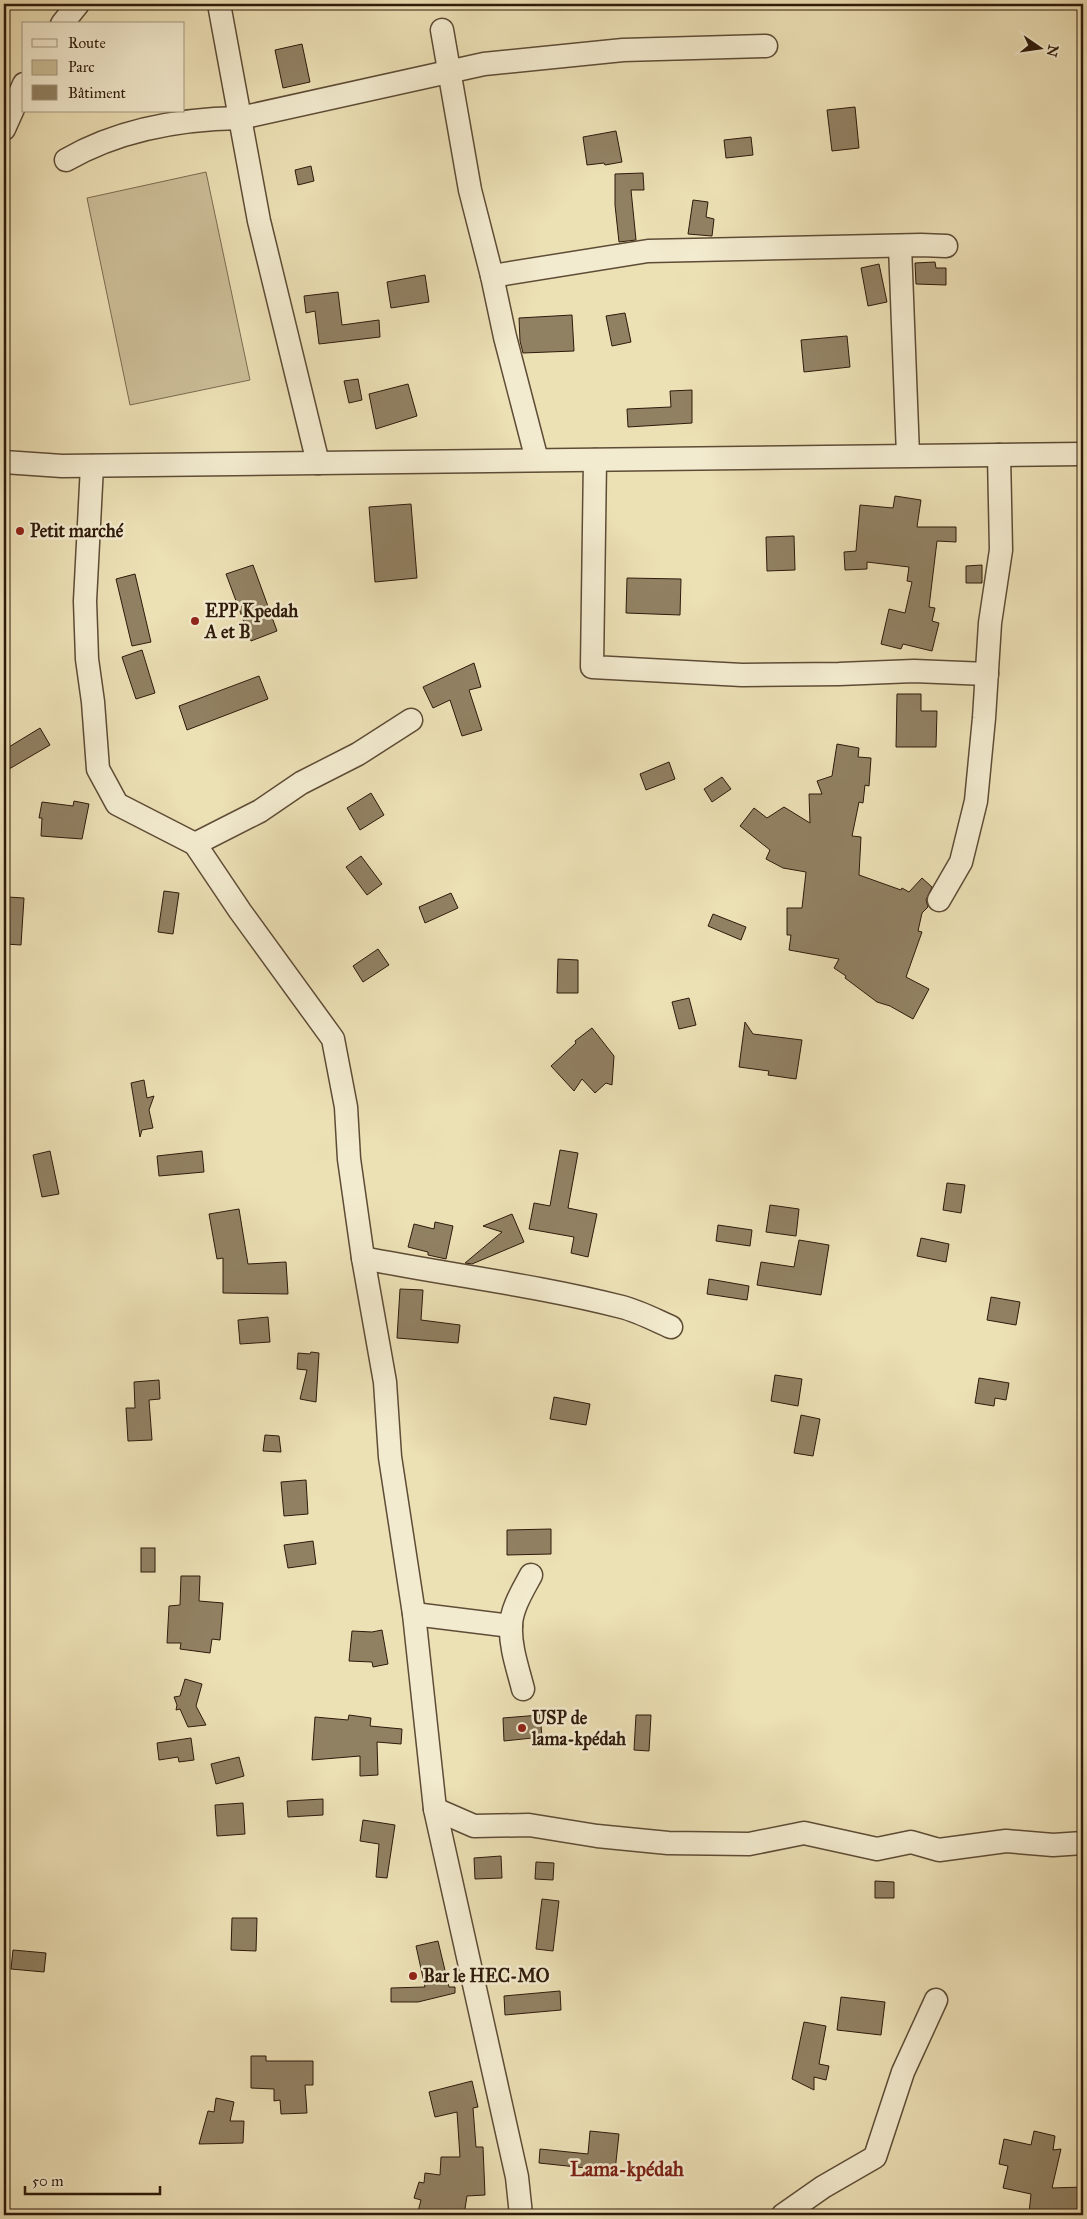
<svg xmlns="http://www.w3.org/2000/svg" width="1087" height="2219" viewBox="0 0 1087 2219" font-family="'IM FELL Great Primer',serif">
<rect width="100%" height="100%" fill="#ece0b5"/>
<filter id="stains"><feTurbulence type="fractalNoise" baseFrequency=".004" numOctaves="4"/><feColorMatrix values="0 0 0 0 .2 0 0 0 0 .09 0 0 0 0 .02 0 0 0 .5 -.17"/></filter>
<radialGradient id="worn" r=".72"><stop offset=".6" stop-color="#630" stop-opacity="0"/><stop offset="1" stop-color="#630" stop-opacity=".3"/></radialGradient>
<path fill="#ccbe98" stroke="#7d6c52" d="M206,172L250,380L130,405L87,198Z"/>
<g fill="#918163" stroke="#2e1a0b">
<path d="M302,44L310,82L283,88L275,50Z"/>
<path d="M855,107L859,148L832,151L827,110Z"/>
<path d="M616,131L622,162L605,165L604,163L587,165L583,137Z"/>
<path d="M751,137L753,155L726,158L724,140Z"/>
<path d="M311,166L314,181L298,185L295,170Z"/>
<path d="M643,173L644,190H631L636,240L619,242L615,205V174Z"/>
<path d="M693,200L708,202L706,217L714,219L712,236L688,234Z"/>
<path d="M935,262L936,268H946V285L916,284L915,263Z"/>
<path d="M879,264L887,302L868,306L861,268Z"/>
<path d="M425,275L429,302L391,308L387,282Z"/>
<path d="M338,292L342,325L379,320L380,337L319,344L315,311L306,313L304,296Z"/>
<path d="M625,313L631,342L612,346L606,316Z"/>
<path d="M572,315L574,351L523,353L520,341L519,318Z"/>
<path d="M847,336L850,367L804,372L801,340Z"/>
<path d="M358,379L362,400L349,403L344,381Z"/>
<path d="M408,384L417,416L376,429L369,394Z"/>
<path d="M692,390V423L628,427L627,409L671,407L670,391Z"/>
<path d="M895,496L921,500L917,527H956V542L937,541L929,607L935,608L932,621L939,623L932,651L903,644L901,649L881,644L889,609L905,613L912,582L907,581L909,567L867,562V569L845,570L844,552L856,551L860,505L893,508Z"/>
<path d="M411,504L417,578L375,582L369,507Z"/>
<path d="M794,536L795,570L767,571L766,537Z"/>
<path d="M253,565L277,631L251,641L226,574Z"/>
<path d="M982,565V583H966V566Z"/>
<path d="M135,574L151,642L132,646L116,579Z"/>
<path d="M627,578L681,579L680,615L626,613Z"/>
<path d="M142,650L155,693L136,699L122,657Z"/>
<path d="M474,663L481,687L469,690L482,730L462,736L450,700L433,708L423,687Z"/>
<path d="M259,676L268,699L187,730L179,706Z"/>
<path d="M897,694H921V711H937L936,747H896Z"/>
<path d="M40,728L50,745L4,772V750Z"/>
<path d="M837,744L859,748L858,757L871,758L869,786L865,785L863,803L859,802L852,836L861,837L859,875L901,890L902,888L909,892L922,878L932,887L926,900L928,907L922,913L918,931L922,932L906,977L929,989L913,1019L890,1006L877,1002L845,978L846,976L834,968L839,959L789,950L791,935H787V908H802L806,872L783,868L766,859L770,850L740,826L754,808L767,818L784,807L810,823L809,794H822L817,781L832,776Z"/>
<path d="M669,762L675,779L646,790L640,774Z"/>
<path d="M722,777L731,789L712,802L704,789Z"/>
<path d="M371,793L384,815L360,830L347,808Z"/>
<path d="M74,801L89,804L82,839L41,836L42,818H39L42,802L73,806Z"/>
<path d="M361,856L382,884L367,895L346,867Z"/>
<path d="M164,891L179,893L173,934L158,932Z"/>
<path d="M451,893L458,908L425,923L419,907Z"/>
<path d="M8,897L24,898L21,945L5,944Z"/>
<path d="M713,914L746,927L741,940L708,926Z"/>
<path d="M378,949L389,965L363,982L353,966Z"/>
<path d="M558,959L578,960V993H557Z"/>
<path d="M689,998L696,1025L679,1029L672,1002Z"/>
<path d="M745,1022L753,1034L802,1040L796,1079L768,1075L769,1071L739,1067Z"/>
<path d="M592,1028L614,1056L612,1085L606,1083L595,1093L582,1079L574,1091L551,1066L576,1043L575,1041Z"/>
<path d="M144,1080L147,1098L154,1096L149,1110L153,1128L142,1130L140,1137L131,1083Z"/>
<path d="M560,1150L578,1153L568,1208L597,1214L588,1257L571,1253L574,1237L529,1229L534,1203L550,1206Z"/>
<path d="M50,1151L59,1194L42,1197L33,1155Z"/>
<path d="M202,1151L204,1172L159,1176L157,1156Z"/>
<path d="M947,1183L965,1185L961,1213L943,1210Z"/>
<path d="M770,1205L799,1209L796,1236L766,1232Z"/>
<path d="M239,1209L248,1264L286,1262L288,1294L223,1293V1258L217,1259L209,1214Z"/>
<path d="M512,1214L524,1242L472,1264L465,1263L502,1232L483,1226Z"/>
<path d="M435,1222L453,1226L446,1259L428,1255V1252L408,1247L414,1224L434,1229Z"/>
<path d="M718,1225L752,1230L750,1246L716,1241Z"/>
<path d="M921,1238L949,1244L946,1262L917,1256Z"/>
<path d="M799,1240L829,1245L821,1295L757,1285L761,1262L794,1267Z"/>
<path d="M709,1279L749,1286L747,1300L707,1294Z"/>
<path d="M400,1289L423,1290L421,1320L460,1325L458,1343L397,1338Z"/>
<path d="M991,1297L1020,1302L1016,1325L987,1320Z"/>
<path d="M268,1317L270,1342L240,1344L238,1320Z"/>
<path d="M311,1352L319,1353L316,1402L300,1399L307,1370L297,1369L298,1353L310,1354Z"/>
<path d="M775,1375L802,1379L798,1406L771,1401Z"/>
<path d="M979,1378L1009,1383L1006,1400L995,1398L994,1406L975,1403Z"/>
<path d="M159,1380L160,1399L149,1400L152,1440L128,1441L126,1408H135L134,1382Z"/>
<path d="M554,1397L590,1404L586,1425L550,1419Z"/>
<path d="M801,1415L820,1419L813,1456L794,1453Z"/>
<path d="M265,1435L279,1436L281,1452L263,1451Z"/>
<path d="M306,1480L308,1514L284,1516L281,1482Z"/>
<path d="M551,1529V1554L507,1555V1530Z"/>
<path d="M313,1541L316,1564L288,1568L284,1545Z"/>
<rect x="141" y="1548" width="14" height="24"/>
<path d="M181,1576H200L199,1601L223,1603L220,1640L212,1639L210,1653L180,1649L181,1643H167L169,1606L180,1605Z"/>
<path d="M382,1630L388,1664L373,1667L372,1662L349,1661L352,1631L372,1632Z"/>
<path d="M185,1679L202,1684L196,1706L206,1725L188,1727L180,1709L176,1710L177,1705L174,1697L180,1696Z"/>
<path d="M349,1715L371,1718L370,1726L402,1729L401,1744L377,1742L378,1775L360,1776V1756L312,1760L315,1717L348,1720Z"/>
<path d="M540,1715L542,1737L504,1741L503,1718Z"/>
<path d="M636,1715H651L649,1751L634,1750Z"/>
<path d="M191,1738L194,1760L179,1762L178,1757L159,1760L157,1743Z"/>
<path d="M239,1757L244,1776L216,1784L211,1764Z"/>
<path d="M323,1799V1815L288,1817L287,1801Z"/>
<path d="M243,1803L245,1834L217,1836L215,1805Z"/>
<path d="M363,1820L395,1825L387,1878L376,1877L379,1844L360,1841Z"/>
<path d="M501,1856L502,1878L475,1879L474,1858Z"/>
<path d="M536,1862L554,1863L553,1880L535,1879Z"/>
<path d="M875,1881L894,1882V1898H875Z"/>
<path d="M542,1899L559,1901L553,1951L536,1949Z"/>
<path d="M232,1918H257L256,1951L231,1950Z"/>
<path d="M438,1941L449,1987H455V1993L418,2002H391V1988L425,1987L416,1946Z"/>
<path d="M13,1950L46,1953L44,1972L11,1969Z"/>
<path d="M560,1991L561,2010L505,2015L504,1996Z"/>
<path d="M841,1997L885,2002L881,2035L837,2030Z"/>
<path d="M804,2022L826,2026L819,2064L829,2066L826,2080L814,2077V2090L792,2079Z"/>
<path d="M251,2056H266V2061H313V2085H305L307,2113L281,2114L280,2100L274,2101V2089L251,2088Z"/>
<path d="M472,2081L478,2107L473,2108L476,2147H483L485,2195L467,2196L464,2215H417L421,2200L414,2198L419,2182L424,2183L425,2173L440,2175L441,2157H460L457,2112L435,2117L429,2092Z"/>
<path d="M216,2098L234,2102L230,2121H244L243,2143L199,2144L208,2111L214,2112Z"/>
<path d="M590,2131L619,2134L615,2171L539,2163L540,2149L588,2154Z"/>
<path d="M1034,2131L1055,2136L1053,2150L1061,2149L1052,2188L1083,2187V2215L1029,2213L1031,2194L1003,2188L1008,2166L999,2164L1004,2139L1031,2145Z"/>
</g>
<g fill="none" stroke-linecap="round" stroke-linejoin="round">
<g stroke="#5e4c36" stroke-width="25">
<g id="minor">
<path d="M219,4L259,221L318,463"/>
<path d="M62,24L78,4"/>
<path d="M442,30L470,190L492,276L505,337L537,460"/>
<path d="M4,129L24,84"/>
<path d="M66,160C118,130 179,119 240,118L484,64L623,50L766,46"/>
<path d="M900,246L908,455"/>
<path d="M492,276L648,251L921,245L946,246"/>
<path d="M595,460L592,667L742,675L839,674L914,671L987,674"/>
<path d="M4,462L62,466L1083,454"/>
<path d="M92,466L85,601L87,659L93,702L98,769L117,804L195,844L240,911L333,1039L346,1107L349,1159L363,1258L385,1382L390,1457L414,1614L435,1809L517,2177L521,2215"/>
<path d="M195,844L260,811L301,783L358,754L411,720"/>
<path d="M939,900L961,862L976,801L984,718L990,623L1001,550L999,455"/>
<path d="M363,1258C449,1275 536,1285 622,1307C638,1311 655,1320 671,1327"/>
<path d="M414,1614L511,1626"/>
<path d="M523,1689C518,1669 510,1647 511,1626C511,1609 523,1590 531,1575"/>
<path d="M435,1809L474,1826L529,1825L597,1836L668,1843L749,1844L804,1833L877,1849L911,1842L939,1850L1006,1841L1053,1845L1083,1843"/>
<path d="M783,2215L823,2187L875,2157L903,2072L936,2000"/>
</g>
</g>
<use href="#minor" stroke="#f3ebcf" stroke-width="22"/>
</g>
<g fill="#8f2418" stroke="#f3ebcf" stroke-width="2">
<circle cx="20" cy="531" r="5"/>
<circle cx="195" cy="621" r="5"/>
<circle cx="522" cy="1728" r="5"/>
<circle cx="413" cy="1976" r="5"/>
</g>
<g text-anchor="middle" stroke-width="5" stroke-linejoin="round" paint-order="stroke">
<g font-size="18" font-weight="bold" fill="#2e1a0b" stroke="#f3ebcf" text-anchor="start">
<text x="30" y="537">Petit marché</text>
<text x="205" y="617">EPP Kpedah<tspan x="205" dy="21">A et B</tspan></text>
<text x="532" y="1724">USP de<tspan x="532" dy="21">lama-kpédah</tspan></text>
<text x="423" y="1982">Bar le HEC-MO</text>
</g>
<g font-size="20" font-weight="bold" fill="#7a1f14" stroke="#f3ebcf">
<text x="627" y="2176">Lama-kpédah</text>
</g>
</g>
<rect width="1087" height="2219" fill="none" stroke="#ece0b5" stroke-width="20"/>
<rect x="5" y="5" width="1077" height="2209" fill="none" stroke="#2e1a0b" stroke-width="2.5"/>
<rect x="10" y="10" width="1067" height="2199" fill="none" stroke="#2e1a0b"/>
<rect x="22" y="22" width="162" height="90" fill="#f3ebcf" stroke="#a49781"/>
<rect x="32" y="39" width="25" height="8" fill="#f3ebcf" stroke="#a49781"/>
<text x="68" y="48" font-size="15" fill="#2e1a0b">Route</text>
<rect x="32" y="60" width="25" height="15" fill="#ccbe98" stroke="#a49781"/>
<text x="68" y="72" font-size="15" fill="#2e1a0b">Parc</text>
<rect x="32" y="85" width="25" height="15" fill="#918163" stroke="#a49781"/>
<text x="68" y="98" font-size="15" fill="#2e1a0b">Bâtiment</text>
<g transform="translate(1040 48) rotate(103)" stroke="#f3ebcf" stroke-width="4" paint-order="stroke">
<path d="M0-4L9 19L0 12L-9 19Z" fill="#2e1a0b"/>
<text y="-8" font-size="14" font-weight="bold" text-anchor="middle" fill="#2e1a0b">N</text>
</g>
<path d="M25 2186v8h135v-8" fill="none" stroke="#2e1a0b" stroke-width="2.5"/>
<text x="32" y="2186" font-size="15" fill="#2e1a0b" stroke="#f3ebcf" stroke-width="4" paint-order="stroke">50 m</text>
<rect width="100%" height="100%" filter="url(#stains)"/>
<rect width="100%" height="100%" fill="url(#worn)"/>
</svg>
